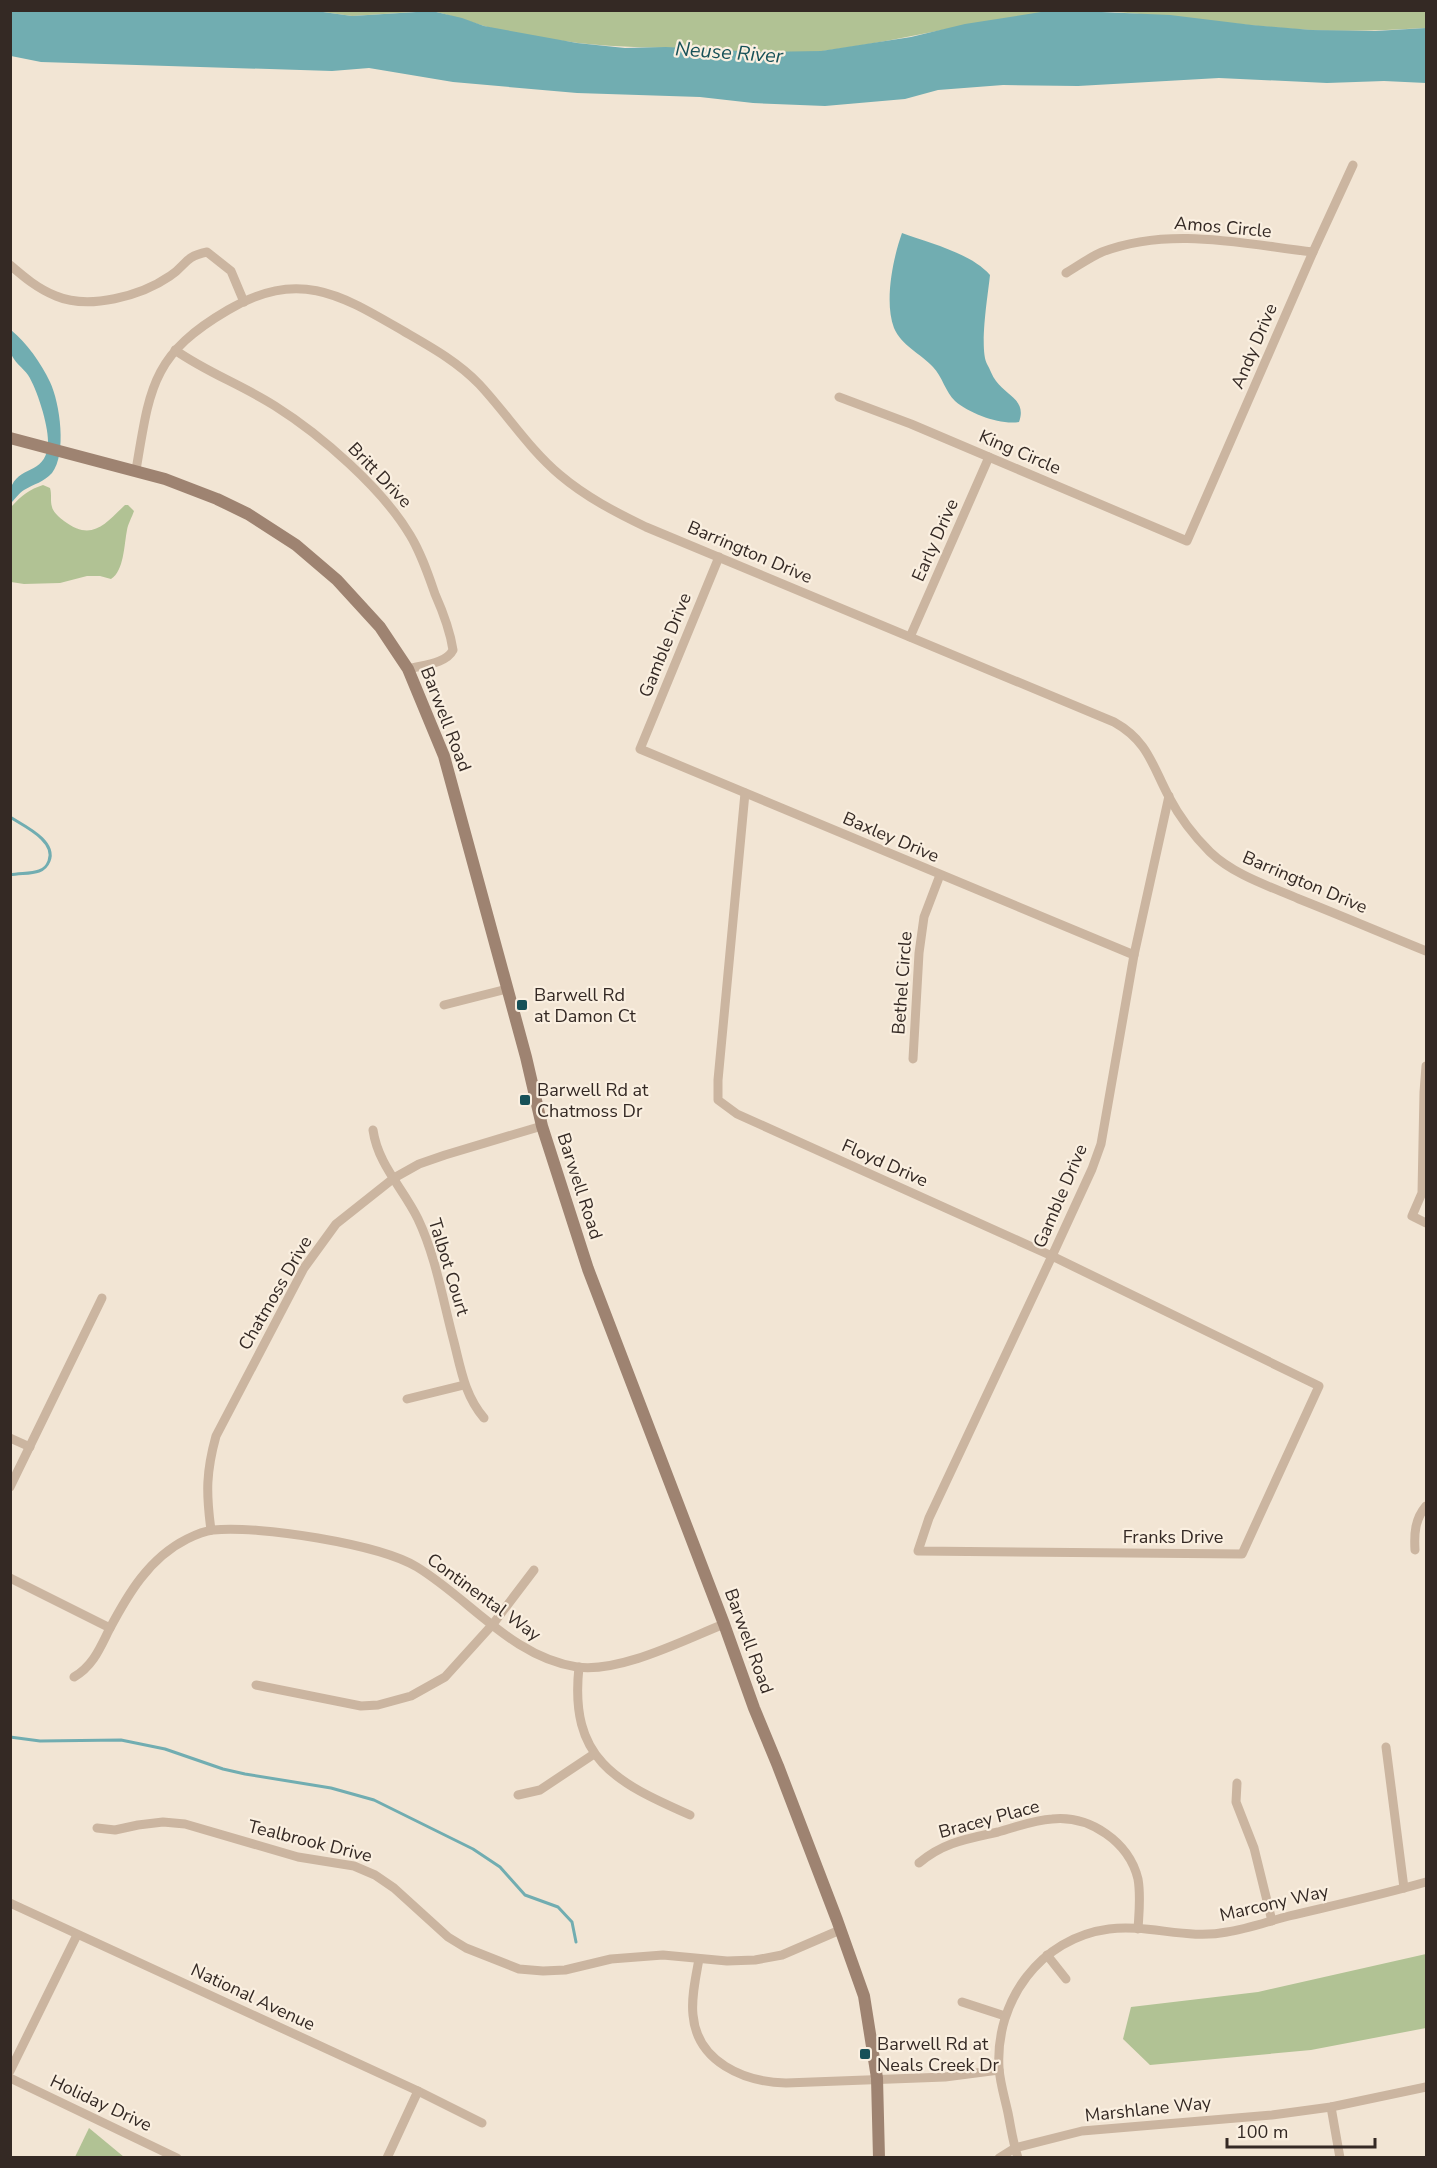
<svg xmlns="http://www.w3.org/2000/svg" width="1437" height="2168" viewBox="0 0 1437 2168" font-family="'Nunito Sans',sans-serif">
<rect width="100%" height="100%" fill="#f2e5d4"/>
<g fill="#b1c294">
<path d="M316,11H430L352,16Z"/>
<path d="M432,11H1079C992,14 909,41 823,51C783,56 741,51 701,49C660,47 619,48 578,43C549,39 512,34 484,26C467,21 450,15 432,11Z"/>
<path d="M1100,11H1426V28C1388,30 1350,32 1311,30C1241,26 1171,15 1100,11Z"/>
<path d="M43,485L50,488C52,495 50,501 52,507C53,512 60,518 64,521C92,542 105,524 125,505H128L134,511C132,517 128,524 127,530C124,545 124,571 111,579L100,576H87L60,583L24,584L11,582L12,506C21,496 30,489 43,485Z"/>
<path d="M1426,1954V2028L1311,2050L1150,2065L1123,2039L1131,2007L1258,1992Z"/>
<path d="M89,2128L124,2157H75Z"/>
</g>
<g fill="#71adb1">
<path d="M316,11L352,16L432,11L462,18L484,26L577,43L625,48L666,47L759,52L821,51L911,37L965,24L1041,12L1079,11L1170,15L1252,25L1312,30L1375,31L1426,28V83L1384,81L1327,83L1219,78L1078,86L1003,85L938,90L905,99L825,106L753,103L700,97L577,93L453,82L369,68L332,71L41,62L11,56V11Z"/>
<path d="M902,233C929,243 971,253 990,275C988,295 979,348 987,364C990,369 992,376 996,381C1007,396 1027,400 1019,422C1000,425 970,414 955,401C946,393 942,376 933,367C921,354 901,345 894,328C884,302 893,258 902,233Z"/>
<path d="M11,330C27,343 41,363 50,382C60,403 67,454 52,473C44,482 34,484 24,490C19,493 15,499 11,503C11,497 9,490 12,485C22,465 48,474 48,441C48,424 37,389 28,375C23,368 13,361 11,353C8,347 11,337 11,330Z"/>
</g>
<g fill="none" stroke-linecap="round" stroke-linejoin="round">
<g stroke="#71adb1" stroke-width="3">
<path d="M10,817C24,826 57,841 49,861C47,866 45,869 39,871C31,874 19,873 10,875"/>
<path d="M10,1737L40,1741L121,1740L165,1749L223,1769L245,1774L331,1788L374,1800L473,1849L500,1867L525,1895L558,1907L572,1922L576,1942"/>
</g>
<g stroke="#cbb5a0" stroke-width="9">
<path d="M10,265C24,277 38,289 56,296C89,310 141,296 170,276C187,265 183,257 207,252L231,271L244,302"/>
<path d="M1066,273C1078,266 1090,257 1102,252C1170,226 1243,244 1313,252"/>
<path d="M175,350C206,372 242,385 275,406C321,435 382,488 410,535C421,553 428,574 435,594C443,612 450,630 453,650C446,664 422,665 408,669"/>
<path d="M839,397L911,424L1187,541L1313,252L1353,165"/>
<path d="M136,470C150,388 151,355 228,310C300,268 341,295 405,332C431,347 458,362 479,384C507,414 529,449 560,475C586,497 615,512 646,527L1114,722C1148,741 1152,765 1169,797C1180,818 1194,836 1210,852C1234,875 1269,886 1299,899C1342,916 1384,934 1426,951"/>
<path d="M719,557L640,749L1134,955"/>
<path d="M910,637L989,457"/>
<path d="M745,793L718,1080V1100L737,1114L1052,1256L1319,1386L1242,1554L918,1551L929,1518L1052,1256L1092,1169L1101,1144L1134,955L1169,796"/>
<path d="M444,1005L507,989"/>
<path d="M913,1059L919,953L924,917L940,875"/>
<path d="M1426,1066L1424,1092L1422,1193L1412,1216L1426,1223"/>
<path d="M373,1130C378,1165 403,1188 418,1219C436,1257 443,1301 454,1342C461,1370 465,1396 484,1418"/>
<path d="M407,1399L464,1385"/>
<path d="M10,1438L30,1447"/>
<path d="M10,1487L102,1298"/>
<path d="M211,1530C206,1493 206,1472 216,1436L304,1268L336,1224L394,1178L419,1164L445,1155L542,1126"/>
<path d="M1415,1550C1414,1533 1415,1519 1426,1506"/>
<path d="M10,1578L110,1628"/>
<path d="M579,1667C569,1759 615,1782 690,1815"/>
<path d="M74,1677C93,1666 100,1648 109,1630C128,1594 149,1558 187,1539C195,1535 205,1531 213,1530C258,1525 379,1544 417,1567C471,1600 512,1657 577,1667C620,1673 684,1640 724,1624"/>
<path d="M256,1685L361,1706L378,1705L411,1696L445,1677L493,1624L534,1570"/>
<path d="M1386,1747L1404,1888"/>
<path d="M1237,1783L1236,1802L1254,1848L1272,1921"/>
<path d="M518,1795L540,1790L594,1754"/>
<path d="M97,1828L115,1830L138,1825L163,1822L185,1824L298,1857L354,1866L375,1875L394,1888L448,1937L466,1948L519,1969L543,1971L565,1970L611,1959L663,1955L727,1961L755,1960L782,1955L840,1930"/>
<path d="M919,1863C944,1842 967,1839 998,1832C1016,1827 1034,1820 1052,1819C1090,1815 1129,1842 1138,1879C1141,1896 1139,1912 1138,1929"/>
<path d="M10,1903L418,2091L482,2123"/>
<path d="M1047,1955L1066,1979"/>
<path d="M699,1959C696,1976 691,1997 693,2015C697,2062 744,2082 786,2083L945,2077L999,2070"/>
<path d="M962,2002L1005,2016"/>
<path d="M10,2071L77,1935"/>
<path d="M10,2078L177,2158"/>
<path d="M1331,2107L1340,2158"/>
<path d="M387,2158L418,2091"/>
<path d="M999,2158L1015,2148L1082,2131L1272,2115L1331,2107L1426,2087"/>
<path d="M1018,2158C1013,2143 1011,2128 1008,2113C1005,2099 1000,2083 999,2068C995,2001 1040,1938 1109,1929C1148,1924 1188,1940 1227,1932C1248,1929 1269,1921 1289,1916C1335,1905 1381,1895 1426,1882"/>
</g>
<path stroke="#9e8371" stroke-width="12" d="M10,438L165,479L217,499L248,514L296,545L337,580L380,627L408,669L444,756L526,1057L542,1126L588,1269L724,1624L754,1708L778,1766L837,1920L864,1996L877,2078L879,2158"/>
</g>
<g fill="#175158" stroke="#faefe0" stroke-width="2">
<rect x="516" y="999" width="12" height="12" rx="3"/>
<rect x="519" y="1094" width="12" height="12" rx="3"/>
<rect x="859" y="2048" width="12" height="12" rx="3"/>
</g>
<g text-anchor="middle" stroke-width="4.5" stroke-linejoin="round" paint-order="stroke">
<g font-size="18" fill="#342924" stroke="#faefe0">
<text transform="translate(1223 227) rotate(5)" y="6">Amos Circle</text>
<text transform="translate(1254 346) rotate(-67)" y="6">Andy Drive</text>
<text transform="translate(1020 452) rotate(23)" y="6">King Circle</text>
<text transform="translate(380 475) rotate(46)" y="6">Britt Drive</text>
<text transform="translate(935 540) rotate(-66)" y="6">Early Drive</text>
<text transform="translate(750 552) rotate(23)" y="6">Barrington Drive</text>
<text transform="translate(665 645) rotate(-68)" y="6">Gamble Drive</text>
<text transform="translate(446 719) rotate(69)" y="6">Barwell Road</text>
<text transform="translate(891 837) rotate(23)" y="6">Baxley Drive</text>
<text transform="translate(1305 882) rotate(23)" y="6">Barrington Drive</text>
<text transform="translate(902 983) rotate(-86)" y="6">Bethel Circle</text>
<text transform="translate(885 1163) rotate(24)" y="6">Floyd Drive</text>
<text transform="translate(580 1186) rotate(72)" y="6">Barwell Road</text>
<text transform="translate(1060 1196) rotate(-67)" y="6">Gamble Drive</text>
<text transform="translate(449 1267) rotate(73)" y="6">Talbot Court</text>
<text transform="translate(275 1293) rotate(-60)" y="6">Chatmoss Drive</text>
<text x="1173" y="1543">Franks Drive</text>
<text transform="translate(484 1597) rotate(36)" y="6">Continental Way</text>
<text transform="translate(749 1641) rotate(70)" y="6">Barwell Road</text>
<text transform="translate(989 1819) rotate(-15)" y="6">Bracey Place</text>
<text transform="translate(310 1841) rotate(14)" y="6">Tealbrook Drive</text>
<text transform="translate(1274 1903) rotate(-13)" y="6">Marcony Way</text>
<text transform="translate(253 1997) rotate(25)" y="6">National Avenue</text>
<text transform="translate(101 2103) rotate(25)" y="6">Holiday Drive</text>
<text transform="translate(1148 2109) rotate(-6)" y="6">Marshlane Way</text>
</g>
<g font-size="18" fill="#342924" stroke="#faefe0" text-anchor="start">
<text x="534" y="1001">Barwell Rd<tspan x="534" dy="21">at Damon Ct</tspan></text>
<text x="537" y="1096">Barwell Rd at<tspan x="537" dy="21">Chatmoss Dr</tspan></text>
<text x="877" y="2050">Barwell Rd at<tspan x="877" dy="21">Neals Creek Dr</tspan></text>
</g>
<g font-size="20" font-style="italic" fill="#175158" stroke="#faefe0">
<text transform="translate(729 52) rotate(4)" y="7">Neuse River</text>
</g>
</g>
<rect width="1437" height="2168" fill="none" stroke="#342924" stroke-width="24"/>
<path d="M1227 2138v9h148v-9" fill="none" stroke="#342924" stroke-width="3"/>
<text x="1236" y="2138" font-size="18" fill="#342924" stroke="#faefe0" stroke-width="4.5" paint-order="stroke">100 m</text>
</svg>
